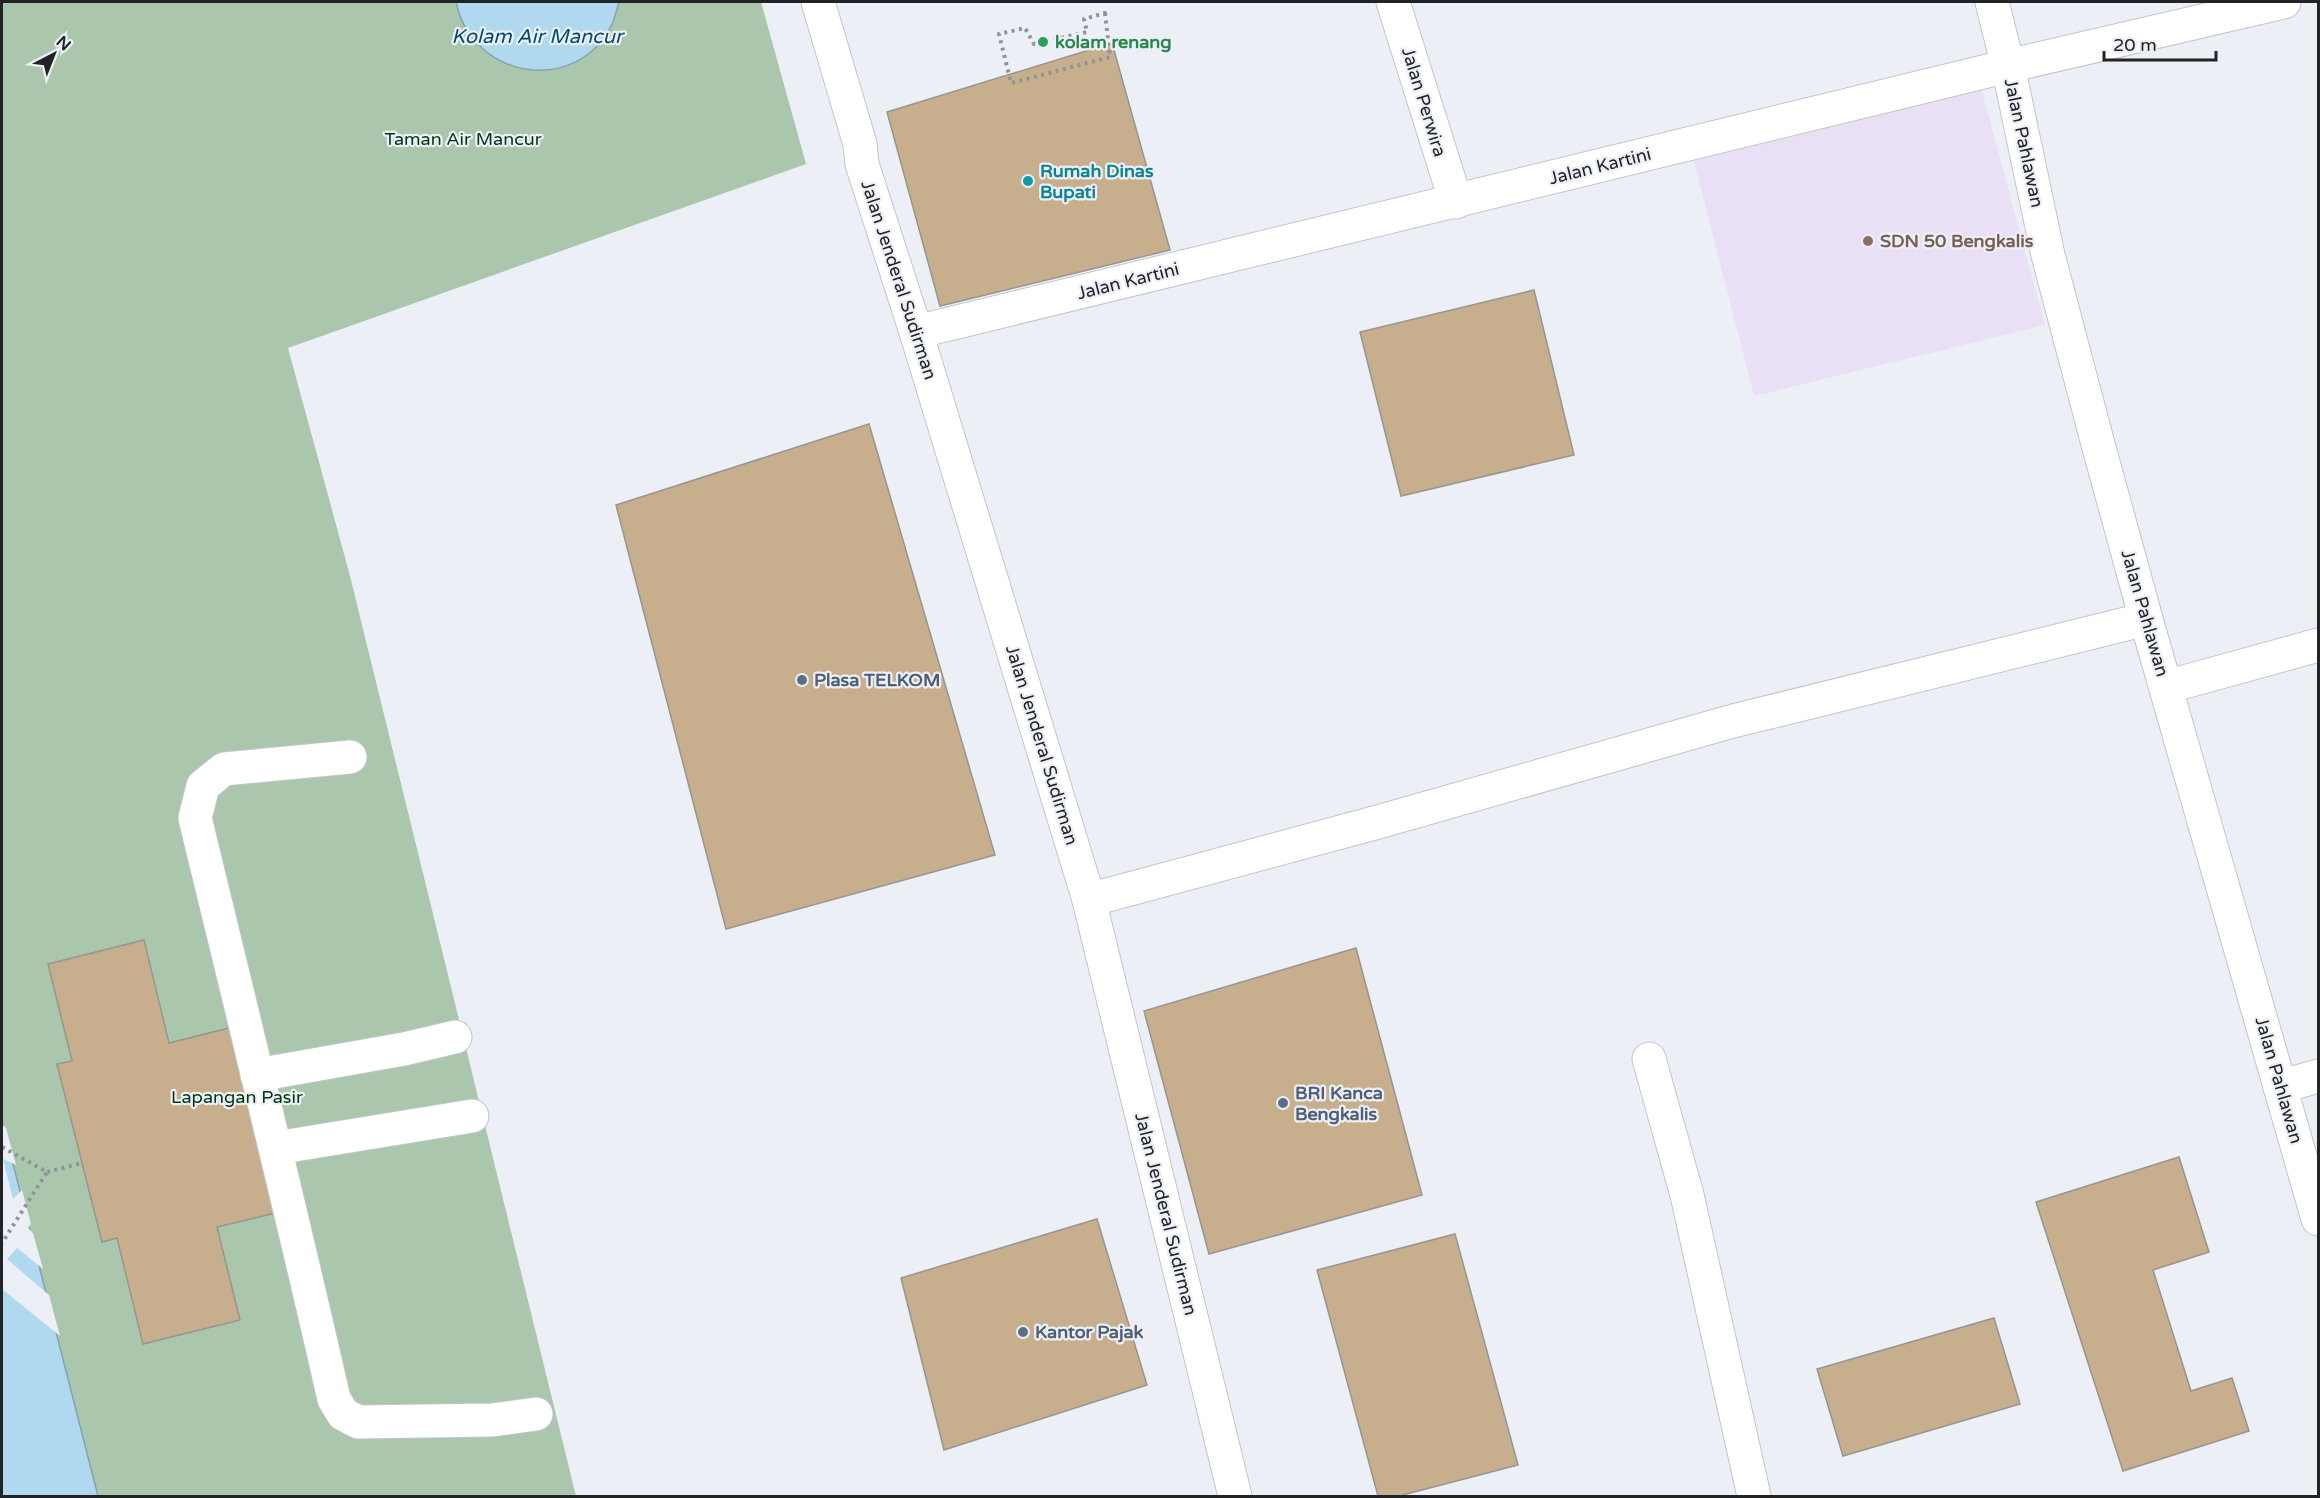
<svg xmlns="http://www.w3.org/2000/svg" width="2320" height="1498" viewBox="0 0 2320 1498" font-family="'Varela Round',sans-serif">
<rect width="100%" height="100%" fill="#eceff5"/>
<path fill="#eae0f5" d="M1981,88L2045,325L1754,396L1693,157Z"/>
<path fill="#aac7ae" d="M2,2H761L806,164L288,348L350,576L576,1496H98L2,1121Z"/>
<g fill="#b0d9ef" stroke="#85a2b2" stroke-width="1.5">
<path d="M456,2H619C617,9 615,17 612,24C577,97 472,79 456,2Z"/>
<path d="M2,1121L98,1496H2Z"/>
</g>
<path fill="#eceff5" d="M2,1124L6,1128L16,1165L3,1159L13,1199L22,1190L31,1224L28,1228L33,1233L43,1269L17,1248L7,1259L49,1295L60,1336L2,1289Z"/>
<g fill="#c7af8e" stroke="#98948f" stroke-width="1.5">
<path d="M1112,43L1170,250L940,306L887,112Z"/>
<path d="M1534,290L1574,455L1401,496L1360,332Z"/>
<path d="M869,424L995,855L726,929L616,505Z"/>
<path d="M144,940L169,1043L233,1027L280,1212L217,1227L240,1320L143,1344L117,1238L102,1242L57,1064L72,1061L48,964Z"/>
<path d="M1356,948L1422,1195L1209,1254L1144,1011Z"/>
<path d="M2179,1157L2209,1252L2153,1270L2191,1391L2232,1378L2249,1431L2123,1471L2036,1202Z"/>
<path d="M1097,1219L1147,1385L944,1450L901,1278Z"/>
<path d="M1455,1234L1518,1465L1399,1496H1378L1317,1270Z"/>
<path d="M1994,1318L2020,1404L1843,1456L1817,1369Z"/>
</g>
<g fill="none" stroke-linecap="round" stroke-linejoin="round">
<g stroke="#c3c5cb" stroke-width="35">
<g id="minor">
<path d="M818,2L860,144L862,164L916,332L1089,900L1235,1496"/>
<path d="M1393,2L1456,202"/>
<path d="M1992,2L2008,66L2048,255L2098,444L2146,619L2318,1219"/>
<path d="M916,332L2008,66L2284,2"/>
<path d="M2166,687L2318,645"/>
<path d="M350,757L224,769L203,786L195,818C242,1012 290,1205 334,1399L343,1414L358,1422L492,1420L536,1414"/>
<path d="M1089,900L1378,822L1733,721L2146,619"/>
<path d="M1649,1059L1687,1195L1754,1496"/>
<path d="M257,1075L404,1049L455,1037"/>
<path d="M2280,1087L2318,1076"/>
<path d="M276,1148L472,1116"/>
</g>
</g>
<g stroke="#909297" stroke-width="4" stroke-dasharray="3 4.5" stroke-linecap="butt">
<path d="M1105,13L1110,57L1011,83L999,34L1025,28L1034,44L1087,32L1084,19Z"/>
<path d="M2,1147L47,1172L2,1243"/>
<path d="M47,1172L82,1163"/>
</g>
<use href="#minor" stroke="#fff" stroke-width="33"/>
</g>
<circle fill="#2e9e5b" stroke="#eceff5" stroke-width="2" cx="1043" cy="42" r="6"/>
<circle fill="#0f9aa8" stroke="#eceff5" stroke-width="2" cx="1028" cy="181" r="6"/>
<circle fill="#8d6e63" stroke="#eceff5" stroke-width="2" cx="1868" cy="241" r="6"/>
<g fill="#5c6f8a" stroke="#eceff5" stroke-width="2">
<circle cx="802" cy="680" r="6"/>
<circle cx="1283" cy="1103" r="6"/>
<circle cx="1023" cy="1332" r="6"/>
</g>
<g text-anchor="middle" stroke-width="4.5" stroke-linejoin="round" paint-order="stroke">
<g font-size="18" font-weight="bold" fill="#27864d" stroke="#eceff5" text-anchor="start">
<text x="1055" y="48">kolam renang</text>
</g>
<g font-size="18" fill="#222325" stroke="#eceff5">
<text transform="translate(1424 102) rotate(73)" y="6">Jalan Perwira</text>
<text transform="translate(2024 143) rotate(78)" y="6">Jalan Pahlawan</text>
<text transform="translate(1600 166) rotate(-14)" y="6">Jalan Kartini</text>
<text transform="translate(899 280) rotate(72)" y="6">Jalan Jenderal Sudirman</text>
<text transform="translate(1128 281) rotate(-14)" y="6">Jalan Kartini</text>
<text transform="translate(2145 613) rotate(74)" y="6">Jalan Pahlawan</text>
<text transform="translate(1042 745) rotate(73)" y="6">Jalan Jenderal Sudirman</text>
<text transform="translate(2279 1080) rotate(74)" y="6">Jalan Pahlawan</text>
<text transform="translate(1166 1214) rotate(76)" y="6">Jalan Jenderal Sudirman</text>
</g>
<g font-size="18" fill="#003611" stroke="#eceff5">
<text x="463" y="145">Taman Air Mancur</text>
<text x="237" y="1103">Lapangan Pasir</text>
</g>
<g font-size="18" font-weight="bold" fill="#0d838f" stroke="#eceff5" text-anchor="start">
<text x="1040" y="177">Rumah Dinas<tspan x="1040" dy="21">Bupati</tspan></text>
</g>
<g font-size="18" font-weight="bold" fill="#785e54" stroke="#eceff5" text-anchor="start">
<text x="1880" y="247">SDN 50 Bengkalis</text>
</g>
<g font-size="18" font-weight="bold" fill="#4e5e75" stroke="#eceff5" text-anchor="start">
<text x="814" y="686">Plasa TELKOM</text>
<text x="1295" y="1099">BRI Kanca<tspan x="1295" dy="21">Bengkalis</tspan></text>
<text x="1035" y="1338">Kantor Pajak</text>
</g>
<g font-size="20" font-style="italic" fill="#004d6b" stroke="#eceff5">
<text x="537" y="43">Kolam Air Mancur</text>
</g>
</g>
<rect width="2320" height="1498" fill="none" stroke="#222325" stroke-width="6"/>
<g transform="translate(54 54) rotate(42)" stroke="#eceff5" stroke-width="4.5" paint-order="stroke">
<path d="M0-4.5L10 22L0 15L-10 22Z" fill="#222325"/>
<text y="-9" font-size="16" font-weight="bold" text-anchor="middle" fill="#222325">N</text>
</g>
<path d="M2104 51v9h112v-9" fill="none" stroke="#222325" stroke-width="3"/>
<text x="2113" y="51" font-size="18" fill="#222325" stroke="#eceff5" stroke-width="4.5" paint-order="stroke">20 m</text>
</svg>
